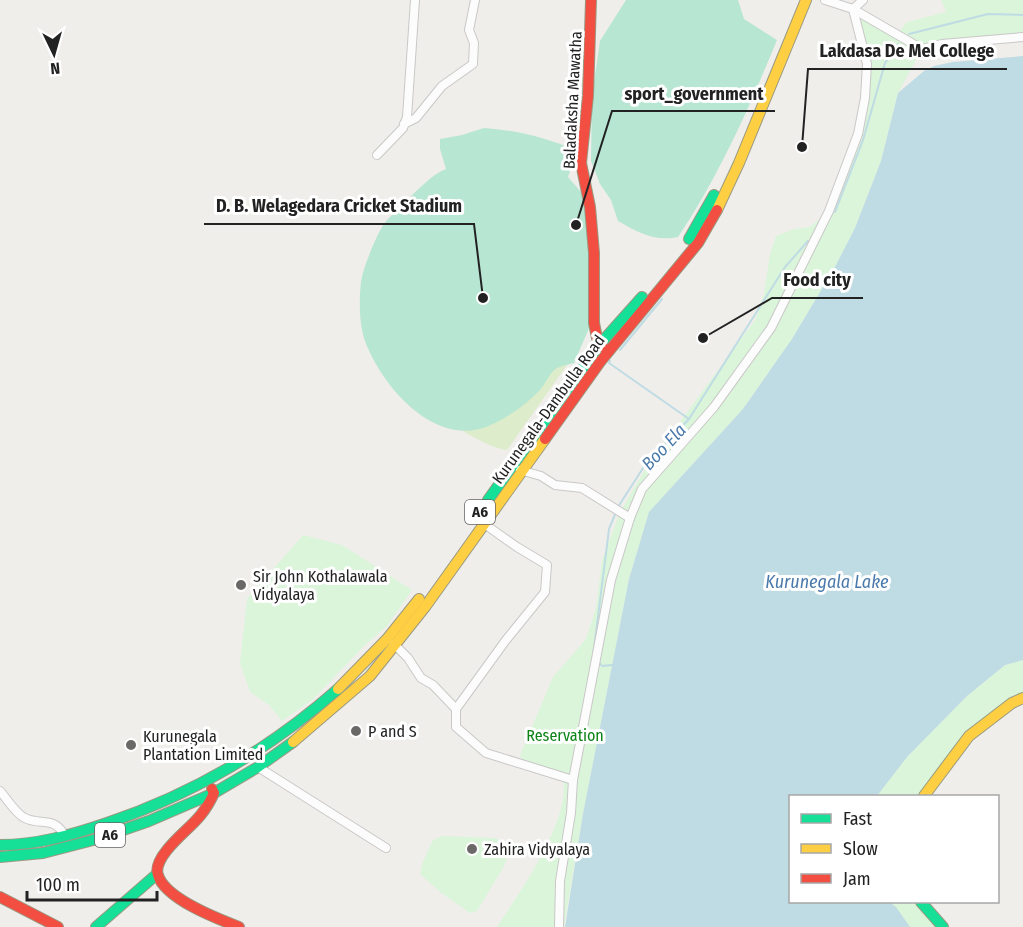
<svg xmlns="http://www.w3.org/2000/svg" width="1023" height="927" viewBox="0 0 1023 927" font-family="'Fira Sans Condensed',sans-serif">
<rect width="100%" height="100%" fill="#f0eeeb"/>
<path fill="#ddeccb" d="M579,348L507,450C489,449 453,425 437,415L555,368Z"/>
<g fill="#daf5da">
<path d="M941,0H1023V37L922,49L898,93L881,161L855,228L835,267L792,339L743,409L649,512L629,579L583,814L564,927H497C520,891 577,814 561,771L525,765L520,755L553,677L586,639L596,608L602,560L620,512L646,468L755,320L764,294L770,254L776,236L794,229L810,227L829,211L858,134L867,83L853,9L896,36L907,22L946,12Z"/>
<path d="M303,535L342,545L412,590L387,626L364,646L312,700L282,721L269,705L250,692L240,663L247,599Z"/>
<path d="M1023,660V698L969,736L924,796H877L907,757L967,696L1005,665Z"/>
<path d="M442,836L495,838L503,842L509,853L503,868L477,911L470,913L440,892L420,874L422,864L433,840Z"/>
<path d="M889,902H921L943,927H910L896,907Z"/>
</g>
<g fill="#b7e6d2">
<path d="M626,0H738L744,19L777,40C749,108 719,176 678,237C655,242 637,232 618,221L611,200L600,184L591,161L592,97L600,41Z"/>
<path d="M484,128C516,130 548,138 577,151L568,177L581,192L589,232L590,326L574,363C569,364 562,366 557,368C550,372 546,383 540,390C525,406 497,426 475,430C426,438 380,382 365,341C359,324 359,300 361,282C363,268 375,239 382,227C388,217 400,208 407,200C419,189 431,175 446,169L440,149V139L462,135Z"/>
</g>
<path fill="#bfdbe3" d="M1023,56V660L1005,665L967,696L907,757L877,796H790V902H889L896,907L910,927H565L583,814L629,579L649,512L743,409L792,339L835,267L855,228L881,161L898,93L924,71L934,66L953,62Z"/>
<g fill="none" stroke-linecap="round" stroke-linejoin="round">
<g stroke="#bfdbe3" stroke-width="2">
<path d="M909,34L988,14L1023,15"/>
<path d="M835,212L863,140L885,63L898,44"/>
<path d="M620,350L662,299"/>
<path d="M610,361L609,363L689,419"/>
<path d="M618,507L645,465L689,419L785,267L808,241"/>
<path d="M593,656L609,529L616,512"/>
<path d="M599,662L602,666L612,665"/>
</g>
<g stroke="#c9c8c7" stroke-width="10">
<g id="street">
<path d="M825,0L853,9L922,49L942,44L1023,37"/>
<path d="M404,124L416,118L442,86L473,64L474,43L469,30L475,0"/>
<path d="M377,155L403,128L407,117L415,0"/>
<path d="M520,470L541,476L555,485L582,488L630,518"/>
<path d="M394,644L408,658L421,678L433,685L456,709V727L486,753L573,780"/>
<path d="M456,709L506,640L545,592L547,565L517,547L476,518"/>
<path d="M258,767L386,848"/>
<path d="M0,791C7,799 14,811 23,817C39,827 53,814 65,836"/>
<path d="M559,927L560,881L571,813L573,780L611,580L630,518L642,489L714,407L771,328L829,211L858,134L865,98L867,64L853,9L863,0"/>
</g>
</g>
<g stroke="#999a82" stroke-width="12">
<g id="fast">
<path d="M689,239L714,195"/>
<path d="M488,500L600,344L642,297"/>
<path d="M0,845C37,845 72,835 107,823C193,794 270,749 338,689"/>
<path d="M0,857L43,853L97,839L149,821L214,793L258,767L293,742"/>
<path d="M921,902L943,927"/>
<path d="M96,927L157,874"/>
</g>
</g>
<g stroke="#999a82" stroke-width="12">
<g id="slow">
<path d="M717,210L739,163L806,0"/>
<path d="M338,689L387,639L419,599"/>
<path d="M293,742L370,676L425,607L545,439"/>
<path d="M924,796L969,736L1012,703L1023,698"/>
</g>
</g>
<g stroke="#999a82" stroke-width="12">
<g id="jam">
<path d="M591,0L588,96L581,163L590,207L594,253V323L597,338L603,347"/>
<path d="M545,439L600,362L698,243L717,210"/>
<path d="M212,789L214,793C201,822 186,827 167,850C162,856 155,867 158,875C165,899 218,919 239,927"/>
<path d="M0,897L58,927"/>
</g>
</g>
<use href="#street" stroke="#fdfcfc" stroke-width="8"/>
<use href="#fast" stroke="#16e098" stroke-width="10"/>
<use href="#slow" stroke="#ffcf43" stroke-width="10"/>
<use href="#jam" stroke="#f24e42" stroke-width="10"/>
</g>
<g fill="#6a6968" stroke="#fff" stroke-width="2">
<circle cx="241" cy="585" r="6"/>
<circle cx="356" cy="731" r="6"/>
<circle cx="131" cy="745" r="6"/>
<circle cx="472" cy="849" r="6"/>
</g>
<g text-anchor="middle" stroke-width="6" stroke-linejoin="round" paint-order="stroke">
<g fill="#fff" stroke="#646464" stroke-width="1.5">
<rect x="465" y="500" width="30" height="24" rx="4.5"/>
<rect x="95" y="823" width="30" height="24" rx="4.5"/>
</g>
<g font-size="15" font-weight="bold" fill="#222">
<text x="480" y="517">A6</text>
<text x="110" y="840">A6</text>
</g>
<g font-size="16" fill="#222" stroke="#fff">
<text transform="translate(572 100) rotate(-87)" y="6">Baladaksha Mawatha</text>
<text transform="translate(548 409) rotate(-54)" y="6">Kurunegala-Dambulla Road</text>
</g>
<g font-size="16" fill="#222" stroke="#fff" text-anchor="start">
<text x="253" y="582">Sir John Kothalawala<tspan x="253" dy="18">Vidyalaya</tspan></text>
<text x="368" y="737">P and S</text>
<text x="143" y="742">Kurunegala<tspan x="143" dy="18">Plantation Limited</tspan></text>
<text x="484" y="855">Zahira Vidyalaya</text>
</g>
<g font-size="16" fill="#0c8416" stroke="#fff">
<text x="565" y="741">Reservation</text>
</g>
<g font-size="18" font-style="italic" fill="#4a7aab" stroke="#fff">
<text transform="translate(664 447) rotate(-47)" y="6">Boo Ela</text>
<text x="827" y="588">Kurunegala Lake</text>
</g>
</g>
<path fill="none" stroke="#222" stroke-width="2" d="M802 147L808 69H1007M576 225L612 111H775M483 298L474 224H204M703 338L772 298H863"/>
<g fill="#222" stroke="#fff" stroke-width="2">
<circle cx="802" cy="147" r="6"/>
<circle cx="576" cy="225" r="6"/>
<circle cx="483" cy="298" r="6"/>
<circle cx="703" cy="338" r="6"/>
</g>
<g font-size="18" text-anchor="middle" font-weight="bold" fill="#222" stroke="#fff" stroke-width="6" stroke-linejoin="round" paint-order="stroke">
<text x="907" y="57">Lakdasa De Mel College</text>
<text x="694" y="100">sport_government</text>
<text x="339" y="212">D. B. Welagedara Cricket Stadium</text>
<text x="817" y="286">Food city</text>
</g>
<rect x="789" y="795" width="210" height="108" fill="#ffffff" stroke="#a7a7a7" stroke-width="1.5"/>
<rect x="801" y="814" width="30" height="9" fill="#16e098" stroke="#a7a7a7" stroke-width="1.5"/>
<text x="843" y="825" font-size="18" fill="#222222">Fast</text>
<rect x="801" y="844" width="30" height="9" fill="#ffcf43" stroke="#a7a7a7" stroke-width="1.5"/>
<text x="843" y="855" font-size="18" fill="#222222">Slow</text>
<rect x="801" y="874" width="30" height="9" fill="#f24e42" stroke="#a7a7a7" stroke-width="1.5"/>
<text x="843" y="885" font-size="18" fill="#222222">Jam</text>
<g transform="translate(54 54) rotate(175)" stroke="#ffffff" stroke-width="4.5" paint-order="stroke">
<path d="M0-4.5L10 22L0 15L-10 22Z" fill="#222222"/>
<text y="-9" font-size="16" font-weight="bold" text-anchor="middle" fill="#222222">N</text>
</g>
<path d="M27 891v9h130v-9" fill="none" stroke="#222222" stroke-width="3"/>
<text x="36" y="891" font-size="18" fill="#222222" stroke="#ffffff" stroke-width="4.5" paint-order="stroke">100 m</text>
</svg>
